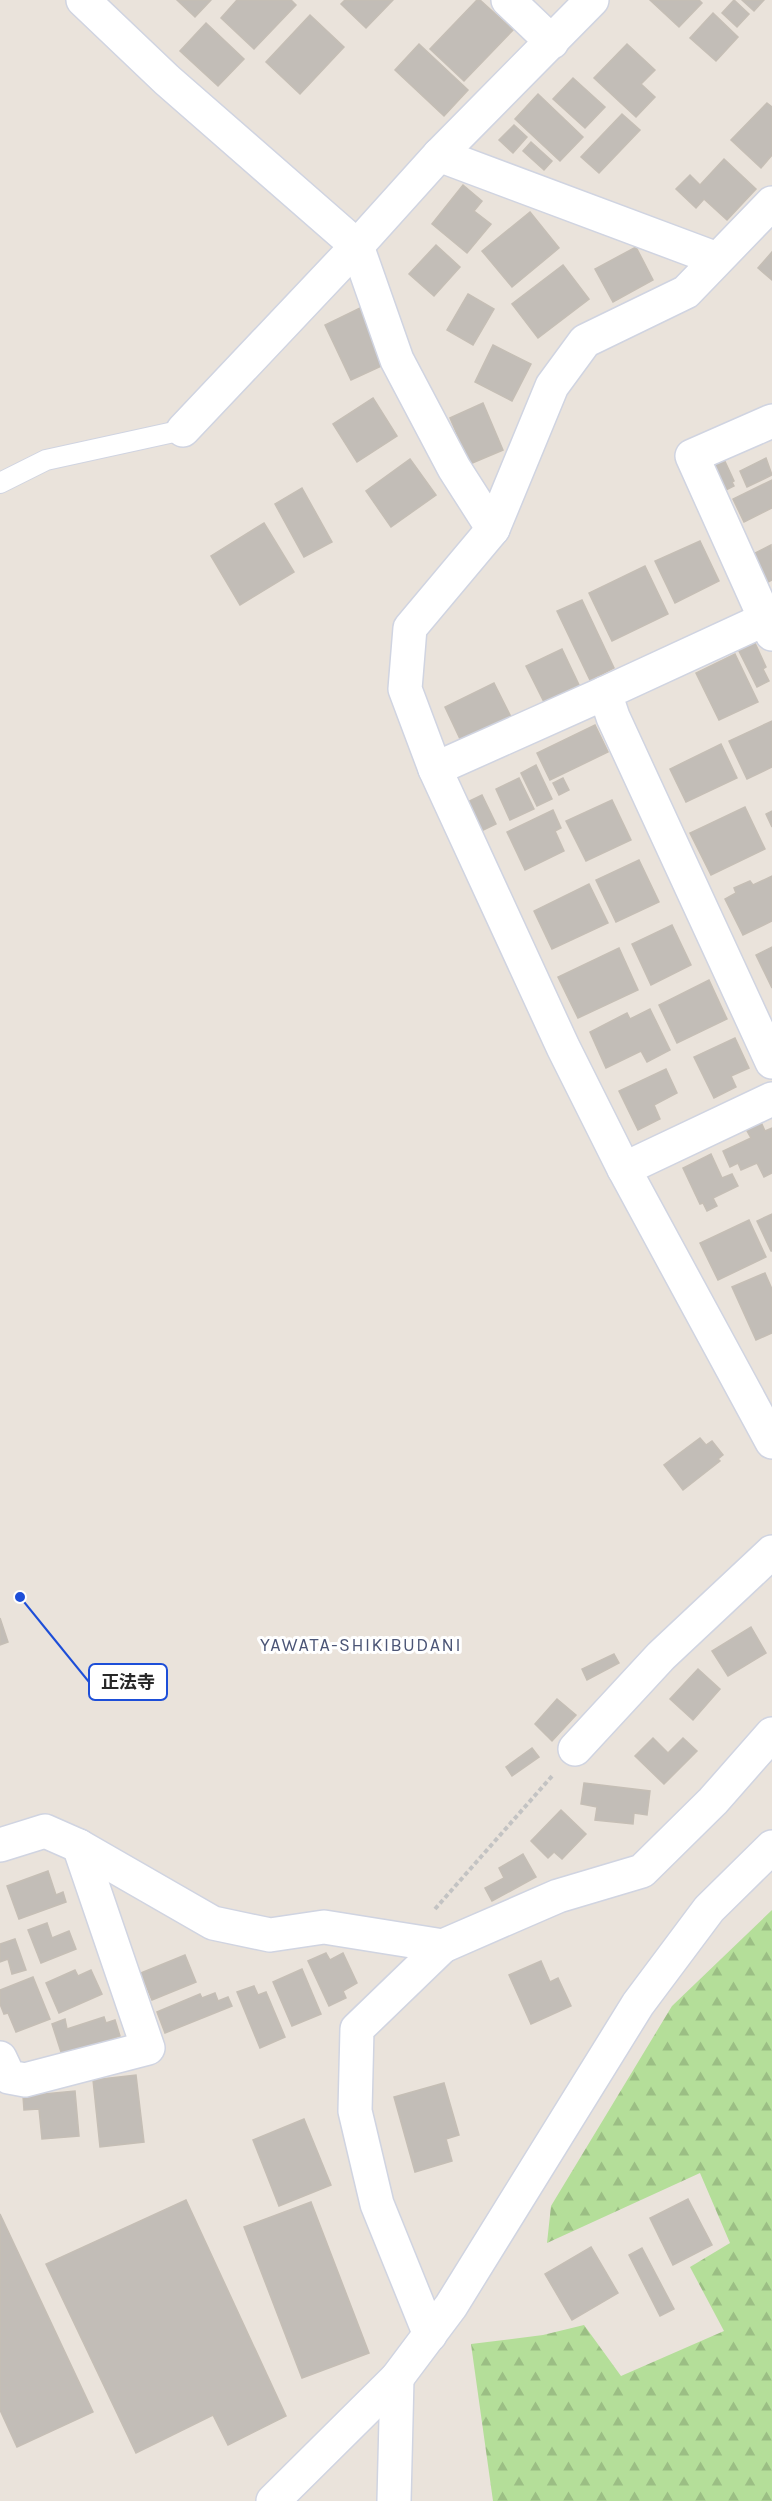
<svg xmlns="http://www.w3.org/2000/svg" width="772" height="2501" viewBox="0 0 772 2501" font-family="Karla,'Noto Sans JP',sans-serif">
<defs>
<pattern id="forest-firs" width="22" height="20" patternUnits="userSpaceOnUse" patternTransform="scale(1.5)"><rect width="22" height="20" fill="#b4de99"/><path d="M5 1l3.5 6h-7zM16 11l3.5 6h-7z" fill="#9bbe84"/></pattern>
</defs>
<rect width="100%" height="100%" fill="#eae3db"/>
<path fill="url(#forest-firs)" d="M772,1910V2501H493L471,2344L543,2335L584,2325L621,2376L724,2331L690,2267L730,2243L700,2173L547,2243L551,2206L672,2006Z"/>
<g fill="#c2bdb7" stroke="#c5beb5" stroke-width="1.5">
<path d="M177,0H211L195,17Z"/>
<path d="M237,0H291L296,5L254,49L221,18Z"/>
<path d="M345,0H393L366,28L341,4Z"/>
<path d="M477,0H480L513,30L464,81L430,49Z"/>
<path d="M650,0H699L702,3L679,27Z"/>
<path d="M734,0L749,14L737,27L722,13Z"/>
<path d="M742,0H764L754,11Z"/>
<path d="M713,13L738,37L716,61L690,38Z"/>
<path d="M310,15L344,47L300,94L266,62Z"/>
<path d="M206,23L244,59L218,86L180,51Z"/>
<path d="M419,44L468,90L444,116L395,70Z"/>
<path d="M627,44L655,70L641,84L655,97L636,117L594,78Z"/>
<path d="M573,78L605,107L585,128L553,99Z"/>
<path d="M538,94L583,137L560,161L515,119Z"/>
<path d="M767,103L772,107V155L761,168L731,140Z"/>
<path d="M622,114L640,130L599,173L581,157Z"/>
<path d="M514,125L527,137L513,153L499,140Z"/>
<path d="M531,142L552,161L544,170L523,151Z"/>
<path d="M724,159L756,189L727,220L704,199L696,208L676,189L690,175L700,185Z"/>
<path d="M463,185L482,201L474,211L491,224L467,253L432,224Z"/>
<path d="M530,212L559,248L512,287L482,251Z"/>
<path d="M436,245L460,267L434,296L409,274Z"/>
<path d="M636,247L653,280L613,302L595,269Z"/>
<path d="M772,252V280L758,268Z"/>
<path d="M563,265L589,299L538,338L512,304Z"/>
<path d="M468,294L494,309L473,345L447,330Z"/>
<path d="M360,308L386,364L351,380L325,325Z"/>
<path d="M493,345L531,364L512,401L475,382Z"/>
<path d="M373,398L397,436L357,462L333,424Z"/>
<path d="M483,403L503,450L470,464L450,418Z"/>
<path d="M722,455L734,481L732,482L734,486L724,491L709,462Z"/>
<path d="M766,458L772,475L747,487L740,471Z"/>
<path d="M410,459L436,495L391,527L366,491Z"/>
<path d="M772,480V508L744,522L733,499Z"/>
<path d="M302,488L332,542L304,557L275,504Z"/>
<path d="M264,523L294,572L240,605L211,556Z"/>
<path d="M700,541L719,581L675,603L655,561Z"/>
<path d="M771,545L772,580L761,586L747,557Z"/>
<path d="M645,566L668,614L612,641L589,593Z"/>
<path d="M582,600L614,668L590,680L557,611Z"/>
<path d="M755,643L766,667L763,669L769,681L757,687L739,651Z"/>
<path d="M562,649L579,685L544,702L526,666Z"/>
<path d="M735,654L758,702L719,720L696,673Z"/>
<path d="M494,683L511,717L461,741L445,707Z"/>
<path d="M772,721V767L747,779L729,741Z"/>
<path d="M595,725L608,752L550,780L537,753Z"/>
<path d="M721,744L737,778L686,802L670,769Z"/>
<path d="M536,765L552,799L537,806L521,773Z"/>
<path d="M519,778L534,809L510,820L496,789Z"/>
<path d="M563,778L569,790L559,795L553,783Z"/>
<path d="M482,795L496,824L475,834L461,805Z"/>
<path d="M612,800L631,840L586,861L566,821Z"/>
<path d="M745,807L765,849L711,875L690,833Z"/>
<path d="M553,810L561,828L555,831L564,851L525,870L507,832Z"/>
<path d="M772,811V827L766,814Z"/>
<path d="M639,860L659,902L616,922L596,880Z"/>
<path d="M772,876V921L743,935L725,899L736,893L734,888L750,881L753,885Z"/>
<path d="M589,884L608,923L552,949L534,911Z"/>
<path d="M672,925L691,965L651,985L632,944Z"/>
<path d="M772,947V988L756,955Z"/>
<path d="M619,948L638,990L578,1018L558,977Z"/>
<path d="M709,980L727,1019L677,1043L659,1005Z"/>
<path d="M650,1009L670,1050L647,1062L641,1051L606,1068L590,1032L627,1013L630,1019Z"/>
<path d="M735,1038L749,1068L731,1076L736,1087L714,1098L694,1057Z"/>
<path d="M666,1069L677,1093L654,1105L660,1119L638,1130L619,1091Z"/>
<path d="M761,1122L765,1131L772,1128V1173L764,1177L757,1163L741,1170L738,1163L730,1167L723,1151L751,1138L746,1129Z"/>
<path d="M711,1154L722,1178L732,1174L738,1186L713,1198L717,1206L707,1211L703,1203L700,1204L683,1168Z"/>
<path d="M772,1214V1251H771L757,1221Z"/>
<path d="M749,1220L766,1257L718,1280L700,1243Z"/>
<path d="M765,1273L772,1289V1333L756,1340L732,1287Z"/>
<path d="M700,1438L706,1445L712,1441L723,1455L718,1459L720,1461L683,1490L664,1465Z"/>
<path d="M0,1618L8,1642L0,1645Z"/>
<path d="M751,1627L766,1653L728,1676L712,1651Z"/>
<path d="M614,1654L619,1663L587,1680L582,1669Z"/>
<path d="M698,1669L720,1689L693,1720L670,1699Z"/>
<path d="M557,1699L576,1715L552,1741L535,1724Z"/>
<path d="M653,1738L668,1753L683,1738L697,1751L664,1784L635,1756Z"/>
<path d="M532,1748L539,1757L512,1776L506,1767Z"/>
<path d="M584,1783L650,1791L647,1815L634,1813L633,1824L595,1820L597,1807L581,1804Z"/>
<path d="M561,1810L586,1834L562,1859L554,1852L548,1858L531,1841Z"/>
<path d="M523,1854L536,1877L492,1901L485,1888L504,1878L499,1868Z"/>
<path d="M48,1871L56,1895L63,1892L66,1902L19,1919L7,1886Z"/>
<path d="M47,1923L52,1938L69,1931L76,1949L41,1963L28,1930Z"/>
<path d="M15,1939L26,1970L12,1974L8,1959L0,1962V1944Z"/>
<path d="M326,1953L330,1960L343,1953L357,1983L343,1991L346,1998L329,2006L308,1961Z"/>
<path d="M185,1955L196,1982L152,2000L141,1973Z"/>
<path d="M541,1961L550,1982L558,1978L571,2006L531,2024L509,1975Z"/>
<path d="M302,1969L321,2014L292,2026L273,1982Z"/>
<path d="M75,1970L78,1976L91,1970L102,1994L59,2013L46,1983Z"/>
<path d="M33,1977L50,2019L16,2032L8,2013L4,2014L0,2004V1990Z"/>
<path d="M254,1986L258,1995L266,1992L285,2037L260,2048L237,1992Z"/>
<path d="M215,1993L218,2001L228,1997L232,2006L165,2033L157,2012L200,1994L202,1998Z"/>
<path d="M104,2017L106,2023L115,2020L120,2036L62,2055L52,2024L65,2019L67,2029Z"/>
<path d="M136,2075L144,2142L100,2147L93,2080Z"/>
<path d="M444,2083L459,2135L446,2139L452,2161L415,2172L394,2097Z"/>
<path d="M75,2091L79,2136L42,2139L39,2109L24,2110L23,2096Z"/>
<path d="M304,2119L331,2185L279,2206L253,2140Z"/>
<path d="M688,2199L712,2245L673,2265L650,2218Z"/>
<path d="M186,2200L286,2416L228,2445L213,2415L136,2453L46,2264Z"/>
<path d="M311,2202L369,2353L302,2378L244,2227Z"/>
<path d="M0,2214L93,2412L17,2447L0,2410Z"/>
<path d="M591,2247L618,2293L572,2320L545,2274Z"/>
<path d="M642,2248L674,2309L660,2316L629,2255Z"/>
</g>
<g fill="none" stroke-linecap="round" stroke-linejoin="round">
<g stroke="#d0d4e1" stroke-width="22">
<path id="service" d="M0,483L46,460L183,430"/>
</g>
<g stroke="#d0d4e1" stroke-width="36">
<g id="minor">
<path d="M83,0L167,80L357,246L397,360L454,468L493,529L552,386L585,341L686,292L772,203"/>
<path d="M508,0L552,42"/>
<path d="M439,155L717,259"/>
<path d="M772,421L692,456L772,634"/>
<path d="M183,430L357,246L439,155L592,0"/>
<path d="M772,616L605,693L613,717L772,1062"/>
<path d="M605,693L435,769L563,1047L624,1169"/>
<path d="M435,769L405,689L410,628L493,529"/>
<path d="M772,1099L624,1169L772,1442"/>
<path d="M575,1749L661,1656L772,1552"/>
<path d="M0,1845L45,1831L79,1846L213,1923L270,1935L324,1927L443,1946L558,1896L642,1871L713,1801L772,1734"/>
<path d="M0,2058L9,2077L25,2080L148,2048L79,1846"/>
<path d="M430,2335L377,2204L355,2111L357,2029L443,1946"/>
<path d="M394,2501L397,2378"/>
</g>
</g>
<g stroke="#d0d4e1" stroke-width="36">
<path id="tertiary" d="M273,2501L397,2378L451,2306L638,2004L709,1909L772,1847"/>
</g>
<path stroke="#c3c3c3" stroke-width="4" stroke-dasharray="4.5 3" stroke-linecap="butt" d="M435,1909L553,1775"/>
<use href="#service" stroke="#fff" stroke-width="20"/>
<use href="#minor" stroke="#fff" stroke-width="33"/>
<use href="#tertiary" stroke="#fff" stroke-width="33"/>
</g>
<g text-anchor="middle" stroke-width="6" stroke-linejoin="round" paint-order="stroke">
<g font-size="18" letter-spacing="1.5" fill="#4b5576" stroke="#fff">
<text x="361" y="1651">YAWATA-SHIKIBUDANI</text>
</g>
</g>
<path fill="none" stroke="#1d4ed8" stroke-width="2" d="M20 1597L89 1682"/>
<circle fill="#1d4ed8" stroke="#fff" stroke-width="2" cx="20" cy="1597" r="6"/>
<rect fill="#fff" stroke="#1d4ed8" stroke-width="2" x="89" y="1664" width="78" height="36" rx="6"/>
<g font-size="18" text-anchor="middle" font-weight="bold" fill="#282828">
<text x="128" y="1688">正法寺</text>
</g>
</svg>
